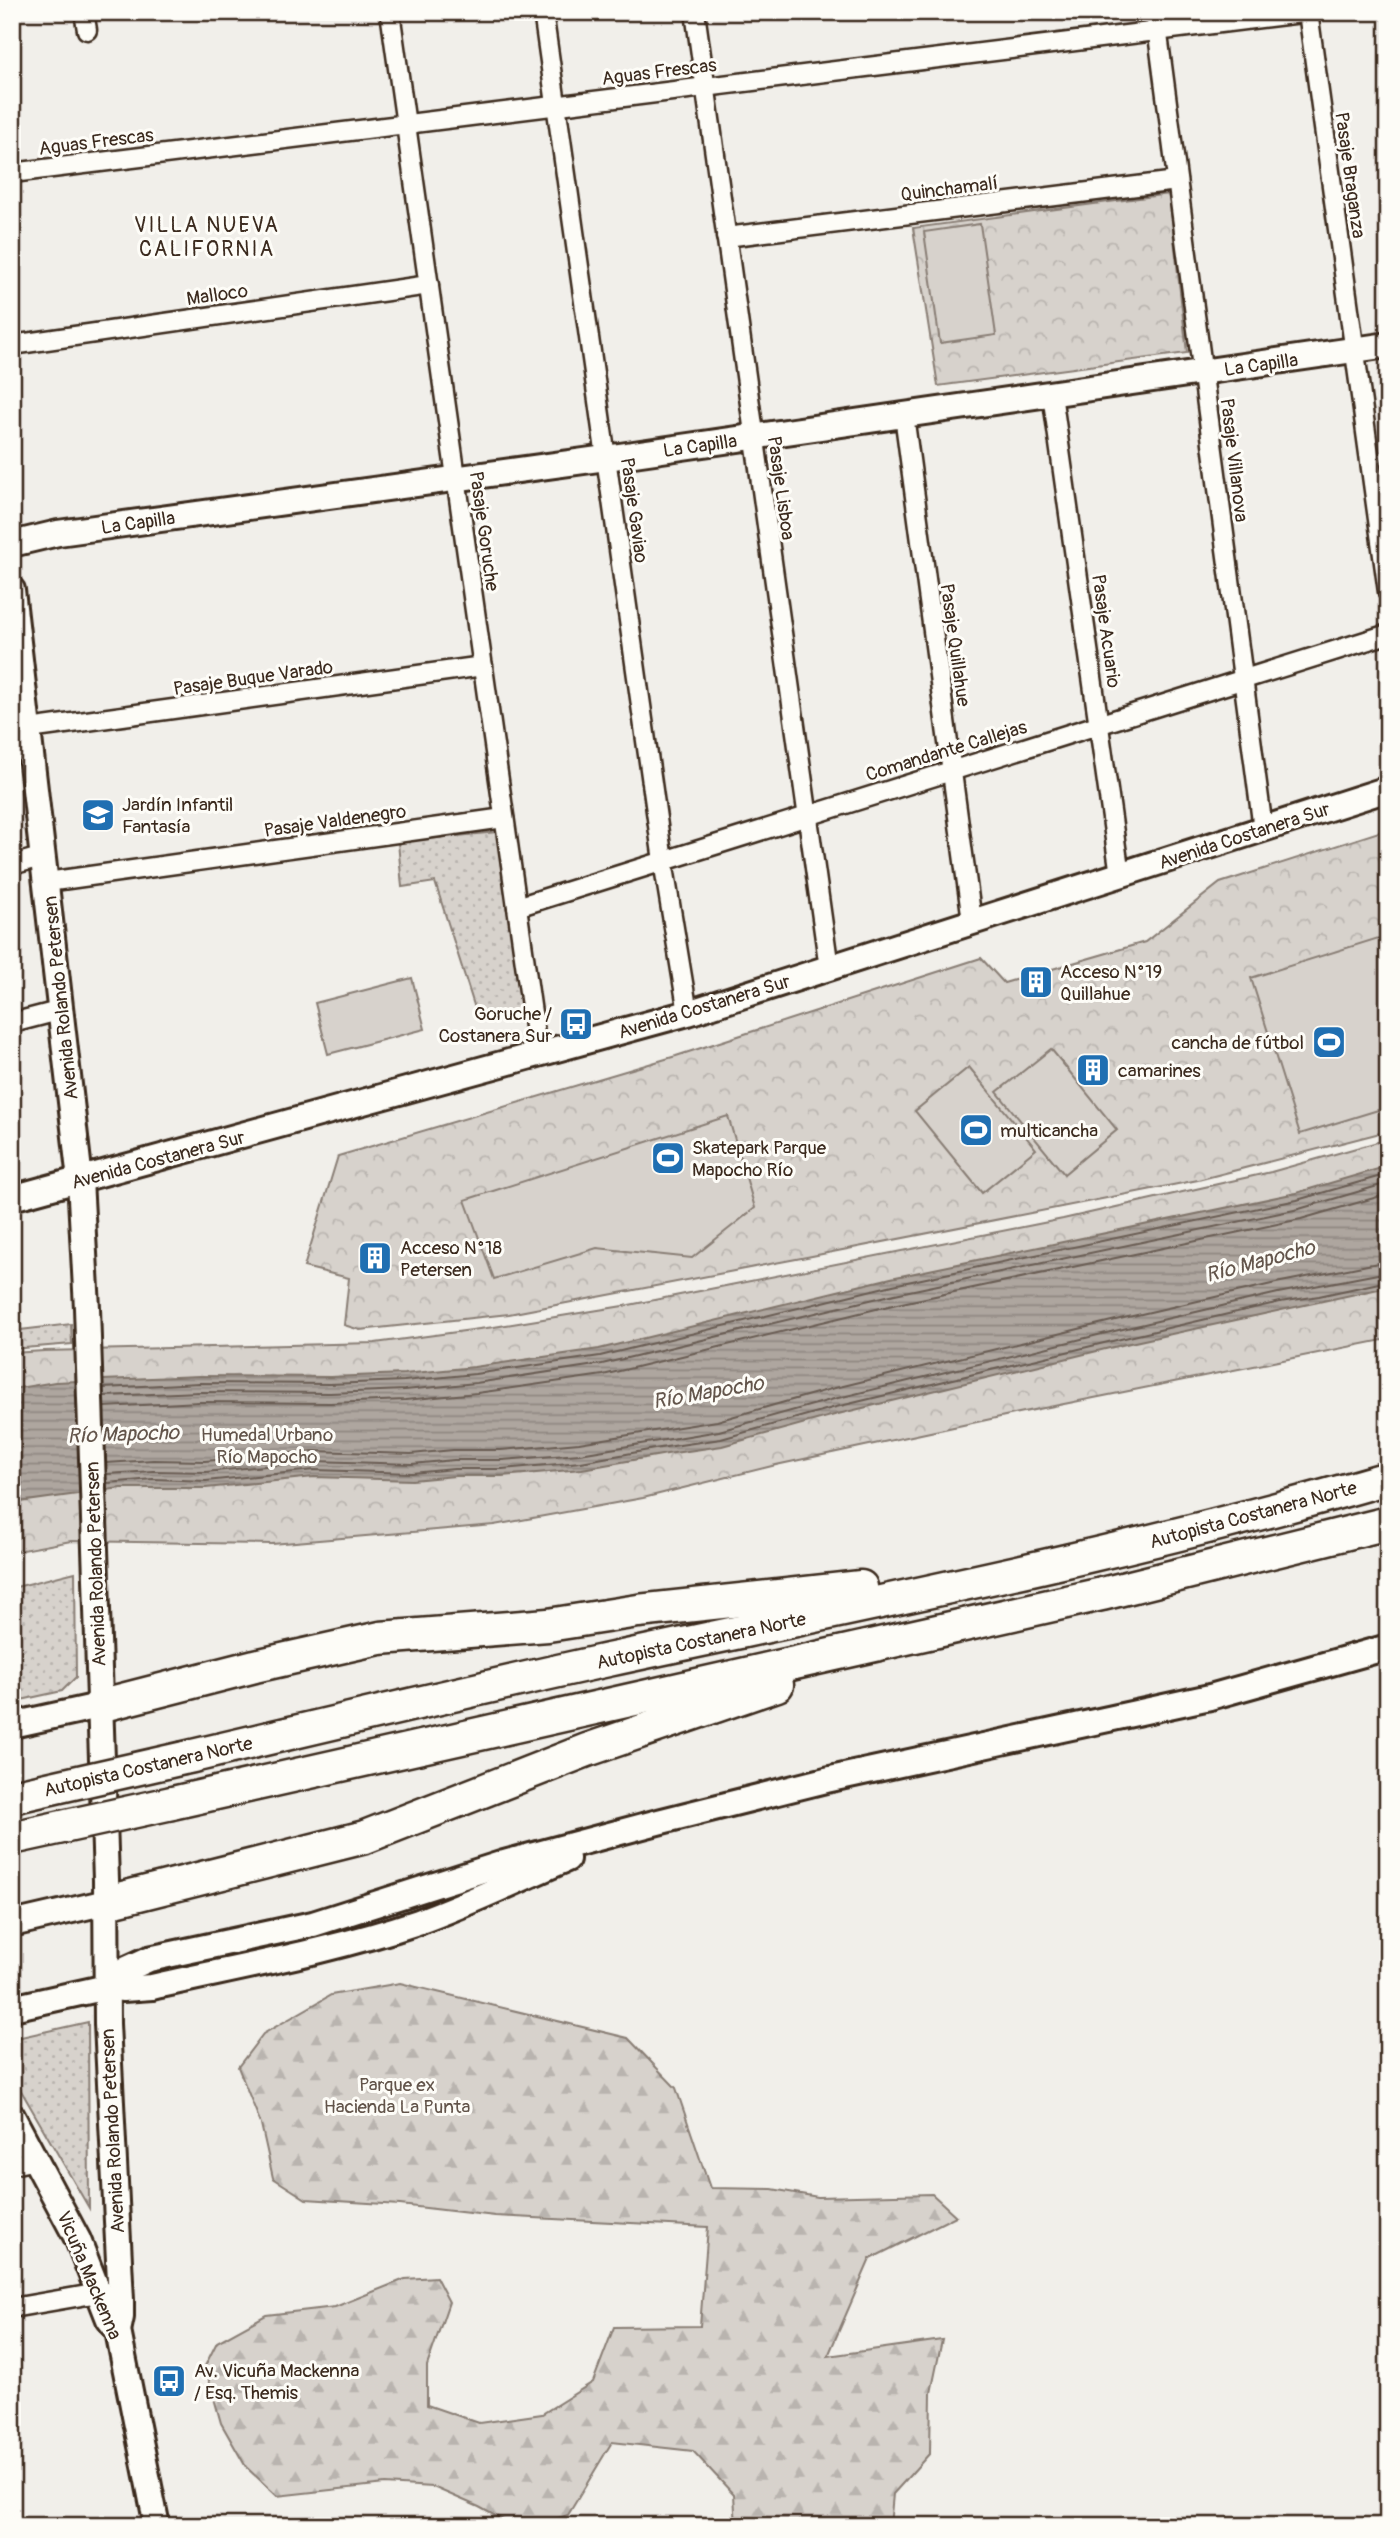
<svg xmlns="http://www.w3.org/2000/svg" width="1400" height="2538" viewBox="0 0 1400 2538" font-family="Pangolin,sans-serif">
<defs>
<pattern id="grass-dots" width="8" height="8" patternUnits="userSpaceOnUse" patternTransform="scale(1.75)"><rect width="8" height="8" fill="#d7d2cc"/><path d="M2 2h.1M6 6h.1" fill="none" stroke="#b9b4af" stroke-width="1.8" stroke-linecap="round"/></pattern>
<pattern id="forest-firs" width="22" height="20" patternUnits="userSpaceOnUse" patternTransform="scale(1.75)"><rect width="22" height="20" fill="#d7d2cc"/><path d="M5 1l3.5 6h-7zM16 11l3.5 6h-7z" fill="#b9b4af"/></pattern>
<pattern id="park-crowns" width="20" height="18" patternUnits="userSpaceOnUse" patternTransform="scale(1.75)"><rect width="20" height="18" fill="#d7d2cc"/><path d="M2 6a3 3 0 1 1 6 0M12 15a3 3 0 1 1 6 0" fill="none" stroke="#b9b4af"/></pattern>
<pattern id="water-rules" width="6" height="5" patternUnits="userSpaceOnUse" patternTransform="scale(1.75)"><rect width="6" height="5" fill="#aea69f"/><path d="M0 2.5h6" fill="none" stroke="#8f8781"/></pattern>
</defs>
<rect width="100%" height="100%" fill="#f1efea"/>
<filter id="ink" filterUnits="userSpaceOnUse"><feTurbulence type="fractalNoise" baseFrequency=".0143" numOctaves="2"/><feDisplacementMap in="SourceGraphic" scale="14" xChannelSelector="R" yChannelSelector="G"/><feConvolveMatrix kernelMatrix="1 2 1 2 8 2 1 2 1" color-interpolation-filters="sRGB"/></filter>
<g filter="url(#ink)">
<g fill="url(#grass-dots)" stroke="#897e75" stroke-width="2">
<path d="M497,832L524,1009L479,1021L435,882L402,887L398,842Z"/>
<path d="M71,1324L72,1344L12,1349V1331Z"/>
<path d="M75,1572L76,1677L62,1691L12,1702V1588Z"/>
<path d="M88,2022L89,2208L12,2075V2039Z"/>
</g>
<path fill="url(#forest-firs)" stroke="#897e75" stroke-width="2" d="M400,1983L628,2038L676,2088L710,2188L772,2189L818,2197L932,2194L956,2216L870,2259L828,2356L942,2340L931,2393L930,2453L893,2494L890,2526H736L734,2495L693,2451L612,2442L568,2515L532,2526H514L479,2507L433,2487L385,2484L277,2496L246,2467L221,2423L205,2366L217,2342L266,2315L335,2307L405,2279L436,2277L449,2302L427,2366V2405L479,2423L542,2414L593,2382L614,2327L700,2326L708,2227L495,2216L400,2205L306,2199L273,2178L261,2124L238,2067L263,2034L331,1995Z"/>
<g fill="url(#park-crowns)" stroke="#897e75" stroke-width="2">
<path d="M1169,194L1187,353L938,386L913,228Z"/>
<path d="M1388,829V1131L1198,1180L812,1256L509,1314L360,1330L344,1325L349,1278L304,1267L338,1156L676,1056L981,958L1004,983L1145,942L1220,883Z"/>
<path d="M1388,1139V1339L1019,1413L776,1465L643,1498L494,1525L272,1544L71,1541L12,1552V1353L44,1351L375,1343L494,1327L629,1305L1063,1219L1271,1172Z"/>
</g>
<g fill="#d7d2cc" stroke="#897e75" stroke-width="2">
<path d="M980,224L996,335L940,343L924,232Z"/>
<path d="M1388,935V1107L1300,1134L1251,978Z"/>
<path d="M412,978L425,1029L328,1054L315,1003Z"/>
<path d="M1051,1049L1117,1130L1064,1174L997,1092Z"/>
<path d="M969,1067L1036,1149L982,1193L915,1111Z"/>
<path d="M728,1116L755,1208L692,1258L597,1248L494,1279L465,1200Z"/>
</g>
<path fill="url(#water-rules)" stroke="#80746b" stroke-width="2" d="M1388,1166V1287L1130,1343L838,1414L722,1446L667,1454L582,1469L502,1476H455L412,1480L314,1477L206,1488H121L12,1503V1389L55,1382L199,1376L330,1377L404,1374L474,1367L599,1349L891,1278L1296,1193Z"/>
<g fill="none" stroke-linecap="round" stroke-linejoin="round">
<g stroke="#695c52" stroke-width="2">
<path d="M104,1388L199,1383L330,1384L404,1381L475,1374L600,1356L893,1285L1297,1200L1388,1174"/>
<path d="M104,1396L200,1392L330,1393L405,1390L476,1383L602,1364L895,1294L1299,1209L1388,1183"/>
<path d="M104,1407L200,1402L330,1403L405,1400L477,1393L603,1375L897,1304L1301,1219L1388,1194"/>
<path d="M106,1463L153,1460L205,1461L313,1451L411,1454L453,1450H501L579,1443L717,1421L831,1389L1124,1318L1276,1283L1388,1261"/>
<path d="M107,1474L153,1471L206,1472L314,1461L412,1464L454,1460H502L580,1454L719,1431L834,1399L1127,1328L1278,1293L1388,1272"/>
<path d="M107,1483L153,1479L206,1481L314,1470L412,1473L454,1469H502L581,1462L666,1447L721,1439L836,1407L1129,1337L1280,1302L1319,1296L1388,1281"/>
</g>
<g stroke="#3b2a1e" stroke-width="23">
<g id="street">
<path d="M84,12L87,30"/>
<path d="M390,12L538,1055"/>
<path d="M543,12L663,861L688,1013"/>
<path d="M695,12L829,968"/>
<path d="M1155,12L1263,829"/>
<path d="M1308,12L1388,592"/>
<path d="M12,173L1310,12"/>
<path d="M726,237L1177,181"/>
<path d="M12,345L429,285"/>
<path d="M1052,394L1120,875"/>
<path d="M904,415L972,921"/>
<path d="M29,729L483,666"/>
<path d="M12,865L44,856"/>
<path d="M47,882L504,818"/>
<path d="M517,907L1388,634"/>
<path d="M12,1023L62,1010"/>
<path d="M12,2165L36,2160"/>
<path d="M12,2308L99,2293"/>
</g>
</g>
<g stroke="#3b2a1e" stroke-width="30">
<g id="secondary">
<path d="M12,544L58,533L606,458L1388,345"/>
<path d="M12,590L80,1180L87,1308L106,1880L107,2024L121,2300V2317L118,2331"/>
<path d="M12,1198L688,1013L1388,789"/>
<path d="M12,1725L99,1706"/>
<path d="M12,1924L107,1902"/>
<path d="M107,1987L127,1969L149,1959L313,1924L504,1863L658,1822L826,1780L1210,1697L1388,1647"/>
<path d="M12,2008L107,1987L123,1989L152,1987C241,1967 332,1951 418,1922C469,1904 517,1880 567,1859"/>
<path d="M12,2116L78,2240L109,2319L118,2331L157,2526"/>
</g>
</g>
<g stroke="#3b2a1e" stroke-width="37">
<g id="highway">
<path d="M99,1706L255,1666L380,1638L548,1625L638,1611L861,1587"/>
<path d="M184,1758C325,1725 466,1691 608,1660C869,1604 1131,1553 1388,1478"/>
<path d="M172,1803L1102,1594L1388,1523"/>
<path d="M107,1902L365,1837L587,1750L777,1685"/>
</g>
</g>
<use href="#street" stroke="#fdfcf7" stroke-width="18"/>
<use href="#secondary" stroke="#fdfcf7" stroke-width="24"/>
<use href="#highway" stroke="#fdfcf7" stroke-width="32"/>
<g stroke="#3b2a1e" stroke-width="37" stroke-linecap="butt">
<g id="highway-bridge">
<path d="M12,1797L184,1758"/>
<path d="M12,1838L172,1803"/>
</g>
</g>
<use href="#highway-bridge" stroke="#fdfcf7" stroke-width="32"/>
</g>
</g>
<defs>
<g id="school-square" transform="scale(1.75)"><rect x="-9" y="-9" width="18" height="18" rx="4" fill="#1f6fb2" stroke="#fdfcf7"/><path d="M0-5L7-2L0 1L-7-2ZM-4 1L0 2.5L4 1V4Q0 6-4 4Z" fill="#fff"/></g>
<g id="building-square" transform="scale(1.75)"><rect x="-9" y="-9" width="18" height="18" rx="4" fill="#1f6fb2" stroke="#fdfcf7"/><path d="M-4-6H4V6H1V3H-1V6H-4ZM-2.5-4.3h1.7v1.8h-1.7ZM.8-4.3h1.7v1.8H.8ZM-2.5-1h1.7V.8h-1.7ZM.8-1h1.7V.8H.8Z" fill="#fff"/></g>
<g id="bus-square" transform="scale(1.75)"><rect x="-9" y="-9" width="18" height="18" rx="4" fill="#1f6fb2" stroke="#fdfcf7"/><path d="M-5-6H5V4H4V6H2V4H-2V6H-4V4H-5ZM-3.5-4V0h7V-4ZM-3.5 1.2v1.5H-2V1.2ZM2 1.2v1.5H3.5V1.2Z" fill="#fff"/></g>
<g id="stadium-square" transform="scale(1.75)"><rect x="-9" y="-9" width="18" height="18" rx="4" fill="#1f6fb2" stroke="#fdfcf7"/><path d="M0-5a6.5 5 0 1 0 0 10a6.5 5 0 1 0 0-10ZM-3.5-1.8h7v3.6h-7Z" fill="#fff"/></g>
</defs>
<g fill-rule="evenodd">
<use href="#school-square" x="98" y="815"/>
<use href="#building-square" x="1036" y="982"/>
<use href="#bus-square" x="576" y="1024"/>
<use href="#stadium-square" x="1329" y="1042"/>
<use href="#building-square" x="1093" y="1070"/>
<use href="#stadium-square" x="976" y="1130"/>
<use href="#stadium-square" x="668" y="1158"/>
<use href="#building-square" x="375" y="1258"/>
<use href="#bus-square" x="169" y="2381"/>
</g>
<g text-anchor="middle" stroke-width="6" stroke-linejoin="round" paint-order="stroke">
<g font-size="19" fill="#3b2a1e" stroke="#fdfcf7">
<text transform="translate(659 71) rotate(-7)" y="7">Aguas Frescas</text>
<text transform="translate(96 141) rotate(-7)" y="7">Aguas Frescas</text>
<text transform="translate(1351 175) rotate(82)" y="7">Pasaje Braganza</text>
<text transform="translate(949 188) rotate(-7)" y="7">Quinchamalí</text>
<text transform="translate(217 294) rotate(-8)" y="7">Malloco</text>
<text transform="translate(1261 364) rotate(-8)" y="7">La Capilla</text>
<text transform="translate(700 445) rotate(-8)" y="7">La Capilla</text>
<text transform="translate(1235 460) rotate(83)" y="7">Pasaje Villanova</text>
<text transform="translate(782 488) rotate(82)" y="7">Pasaje Lisboa</text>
<text transform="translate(635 510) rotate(82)" y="7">Pasaje Gaviao</text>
<text transform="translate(138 522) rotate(-8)" y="7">La Capilla</text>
<text transform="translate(485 531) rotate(82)" y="7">Pasaje Goruche</text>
<text transform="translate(1107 631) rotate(82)" y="7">Pasaje Acuario</text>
<text transform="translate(956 645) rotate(82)" y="7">Pasaje Quillahue</text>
<text transform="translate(253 677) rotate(-8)" y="7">Pasaje Buque Varado</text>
<text transform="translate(946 750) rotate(-17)" y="7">Comandante Callejas</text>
<text transform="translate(335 820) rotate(-8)" y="7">Pasaje Valdenegro</text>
<text transform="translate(1244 835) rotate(-18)" y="7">Avenida Costanera Sur</text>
<text transform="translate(60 998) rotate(-96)" y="7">Avenida Rolando Petersen</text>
<text transform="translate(704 1006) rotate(-17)" y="7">Avenida Costanera Sur</text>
<text transform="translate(158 1159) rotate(-15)" y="7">Avenida Costanera Sur</text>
<text transform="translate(1253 1514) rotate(-15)" y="7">Autopista Costanera Norte</text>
<text transform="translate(95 1564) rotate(-92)" y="7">Avenida Rolando Petersen</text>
<text transform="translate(701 1640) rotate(-12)" y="7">Autopista Costanera Norte</text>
<text transform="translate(148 1766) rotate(-13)" y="7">Autopista Costanera Norte</text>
<text transform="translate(112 2131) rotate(-93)" y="7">Avenida Rolando Petersen</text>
<text transform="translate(90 2275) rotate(67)" y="7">Vicuña Mackenna</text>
</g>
<g font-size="19" fill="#3b2a1e" stroke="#fdfcf7" text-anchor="start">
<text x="122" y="811">Jardín Infantil<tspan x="122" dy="22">Fantasía</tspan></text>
<text x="1060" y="978">Acceso N°19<tspan x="1060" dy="22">Quillahue</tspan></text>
<text x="552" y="1020" text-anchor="end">Goruche /<tspan x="552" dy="22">Costanera Sur</tspan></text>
<text x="1304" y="1049" text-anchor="end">cancha de fútbol</text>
<text x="1118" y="1077">camarines</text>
<text x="1000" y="1137">multicancha</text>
<text x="692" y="1154">Skatepark Parque<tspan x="692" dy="22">Mapocho Río</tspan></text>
<text x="400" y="1254">Acceso N°18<tspan x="400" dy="22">Petersen</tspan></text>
<text x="194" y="2377">Av. Vicuña Mackenna<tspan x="194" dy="22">/ Esq. Themis</tspan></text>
</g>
<g font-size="19" fill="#62544a" stroke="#fdfcf7">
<text x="267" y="1441">Humedal Urbano<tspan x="267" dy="22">Río Mapocho</tspan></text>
<text x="397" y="2091">Parque ex<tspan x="397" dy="22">Hacienda La Punta</tspan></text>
</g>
<g font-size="21" letter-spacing="2" fill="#3b2a1e" stroke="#fdfcf7">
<text x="207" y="232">VILLA NUEVA<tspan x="207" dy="24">CALIFORNIA</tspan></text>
</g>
<g font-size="21" font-style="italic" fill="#63554b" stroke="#fdfcf7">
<text transform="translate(1260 1261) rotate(-15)" y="7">Río Mapocho</text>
<text transform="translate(708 1392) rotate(-10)" y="7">Río Mapocho</text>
<text transform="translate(123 1434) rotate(-2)" y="7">Río Mapocho</text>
</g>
</g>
<rect width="1400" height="2538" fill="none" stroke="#fdfcf7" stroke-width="42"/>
<rect x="21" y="21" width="1358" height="2496" fill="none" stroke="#3b2a1e" stroke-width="2.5" filter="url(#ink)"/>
</svg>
